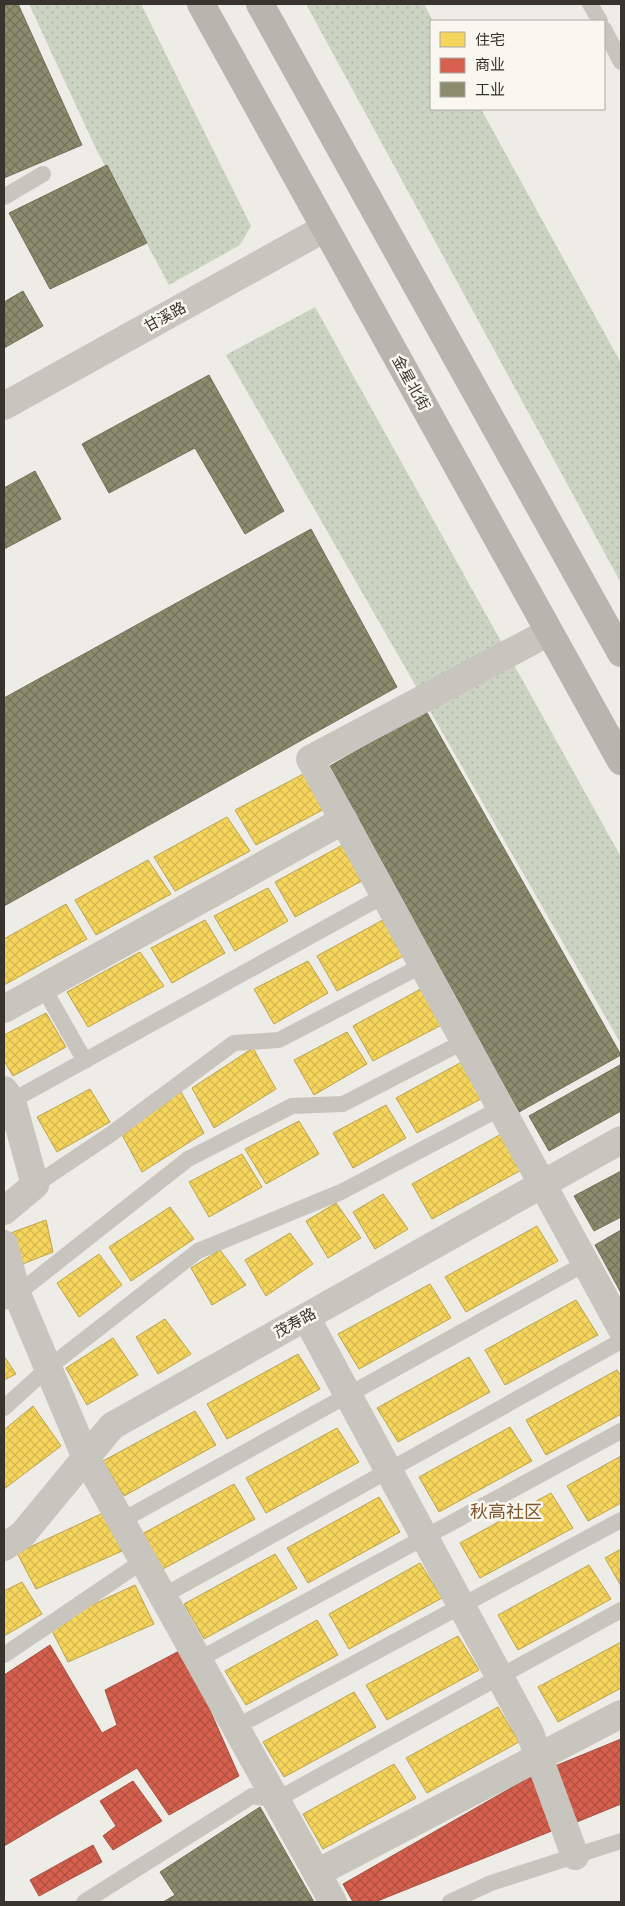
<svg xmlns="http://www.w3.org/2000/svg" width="625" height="1906" viewBox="0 0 625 1906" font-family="Arial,'Noto Sans SC',sans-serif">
<defs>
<pattern id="park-dots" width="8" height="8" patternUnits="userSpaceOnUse" patternTransform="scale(1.25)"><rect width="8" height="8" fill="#cbd3c2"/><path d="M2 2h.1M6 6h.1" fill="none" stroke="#afb6a7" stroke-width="1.8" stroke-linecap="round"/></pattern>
<pattern id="homes-cross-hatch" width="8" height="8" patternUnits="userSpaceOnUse" patternTransform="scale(1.25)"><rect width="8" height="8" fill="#f6d55c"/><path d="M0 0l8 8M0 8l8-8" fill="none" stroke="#d4b750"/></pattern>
<pattern id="shops-cross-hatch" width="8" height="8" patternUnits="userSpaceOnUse" patternTransform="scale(1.25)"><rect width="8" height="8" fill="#d6604d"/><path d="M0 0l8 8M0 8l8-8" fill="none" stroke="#af5040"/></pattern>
<pattern id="industry-cross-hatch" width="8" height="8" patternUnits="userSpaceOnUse" patternTransform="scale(1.25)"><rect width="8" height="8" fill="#8c8c6e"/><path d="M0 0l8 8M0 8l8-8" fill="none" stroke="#73735b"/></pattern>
</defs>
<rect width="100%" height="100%" fill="#eeece6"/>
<g fill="url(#park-dots)">
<path d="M29,4H141L251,226L240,245L169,285L96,149Z"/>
<path d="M306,4H424L433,21H431V109H481L621,363V583Z"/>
<path d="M315,307L621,857V1044L226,355Z"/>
</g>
<g fill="url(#homes-cross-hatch)" stroke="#bda44e">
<path d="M309,771L332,805L256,845L235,810Z"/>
<path d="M227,817L250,851L175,891L154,857Z"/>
<path d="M348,842L371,876L295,917L275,882Z"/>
<path d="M148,860L171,894L96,935L75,900Z"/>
<path d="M268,888L288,921L235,951L214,916Z"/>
<path d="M66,904L87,939L4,985V939Z"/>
<path d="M390,916L413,951L337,991L317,956Z"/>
<path d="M205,920L225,953L172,983L151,948Z"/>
<path d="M140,952L164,986L88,1027L67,992Z"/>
<path d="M308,961L328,993L274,1024L254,989Z"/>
<path d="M426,986L449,1021L373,1061L353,1026Z"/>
<path d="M46,1013L66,1047L13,1076L4,1061V1035Z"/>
<path d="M347,1032L367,1064L314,1095L294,1060Z"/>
<path d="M253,1048L276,1089L214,1128L192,1088Z"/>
<path d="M469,1058L492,1093L417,1133L396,1098Z"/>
<path d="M90,1089L110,1122L57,1152L37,1117Z"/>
<path d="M181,1092L204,1133L142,1172L120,1131Z"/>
<path d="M386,1105L406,1138L353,1168L333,1133Z"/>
<path d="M299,1121L319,1154L266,1184L245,1149Z"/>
<path d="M503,1133L525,1168L432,1219L412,1184Z"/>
<path d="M242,1154L262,1187L209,1217L189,1182Z"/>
<path d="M383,1194L408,1229L375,1249L353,1212Z"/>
<path d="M336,1203L361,1238L328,1258L306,1221Z"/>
<path d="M170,1207L194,1239L131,1281L109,1247Z"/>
<path d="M46,1220L53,1252L20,1265L8,1234Z"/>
<path d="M537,1226L558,1261L466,1312L445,1277Z"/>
<path d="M290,1233L313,1264L266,1296L245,1260Z"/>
<path d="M220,1250L246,1285L212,1305L191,1268Z"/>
<path d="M99,1254L122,1285L79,1317L57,1283Z"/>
<path d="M430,1284L451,1318L359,1369L338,1334Z"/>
<path d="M576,1300L598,1335L505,1385L485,1350Z"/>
<path d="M165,1319L191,1354L158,1374L136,1337Z"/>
<path d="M113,1338L138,1375L87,1405L66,1368Z"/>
<path d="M298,1354L320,1389L227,1439L207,1404Z"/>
<path d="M4,1356L16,1374L4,1380Z"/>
<path d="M469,1357L490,1392L398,1442L377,1408Z"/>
<path d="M617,1370L621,1376V1414L546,1455L526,1420Z"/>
<path d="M33,1406L61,1446L4,1489V1430Z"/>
<path d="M195,1411L216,1445L124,1496L103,1461Z"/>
<path d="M510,1427L532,1461L439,1512L419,1477Z"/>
<path d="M337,1428L359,1462L266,1513L246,1478Z"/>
<path d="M621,1456V1503L588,1521L567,1486Z"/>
<path d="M234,1484L255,1519L163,1569L142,1534Z"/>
<path d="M551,1493L573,1528L480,1578L460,1543Z"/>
<path d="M379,1497L400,1532L308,1583L287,1548Z"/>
<path d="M103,1513L122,1551L36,1589L17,1553Z"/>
<path d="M621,1549V1586L605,1558Z"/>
<path d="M275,1554L297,1588L204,1639L184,1604Z"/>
<path d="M420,1563L442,1598L349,1649L329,1614Z"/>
<path d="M589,1565L611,1599L518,1650L498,1615Z"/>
<path d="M22,1582L42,1614L4,1636V1591Z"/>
<path d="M135,1585L154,1624L68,1662L49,1625Z"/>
<path d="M317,1620L338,1655L246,1705L225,1671Z"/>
<path d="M458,1636L479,1670L387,1720L366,1685Z"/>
<path d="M621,1642V1688L558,1722L538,1687Z"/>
<path d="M354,1692L376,1727L284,1777L263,1742Z"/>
<path d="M498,1707L519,1742L427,1793L406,1758Z"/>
<path d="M394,1764L416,1798L323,1849L303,1814Z"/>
</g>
<g fill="url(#shops-cross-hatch)" stroke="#a75243">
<path d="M50,1645L102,1733L117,1725L105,1690L183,1649L239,1776L169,1815L137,1768L4,1846V1675Z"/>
<path d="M621,1739V1804L572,1824L550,1768Z"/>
<path d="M537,1773L559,1828L375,1902H353L343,1884Z"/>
<path d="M133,1781L162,1821L113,1850L103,1836L116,1826L100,1801Z"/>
<path d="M93,1845L102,1862L39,1896L30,1880Z"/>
</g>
<g fill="url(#industry-cross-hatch)" stroke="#73715a">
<path d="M4,4H18L82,145L4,178Z"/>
<path d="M107,165L147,243L50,289L9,213Z"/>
<path d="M23,291L43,326L4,348V302Z"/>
<path d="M209,375L284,511L245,534L195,448L109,493L82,444Z"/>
<path d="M35,471L61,519L4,549V488Z"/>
<path d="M311,529L397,687L4,906V698Z"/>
<path d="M426,711L621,1055L519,1112L330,766Z"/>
<path d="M620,1065L621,1111L549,1151L529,1116Z"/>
<path d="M621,1171V1217L594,1231L574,1196Z"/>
<path d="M621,1230V1293L595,1245Z"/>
<path d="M260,1807L314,1902H163L175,1895L160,1872Z"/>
</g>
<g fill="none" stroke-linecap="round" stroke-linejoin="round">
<g stroke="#c7c5be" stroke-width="16">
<path d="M590,4L600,21"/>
<path d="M604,29L621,62"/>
<path d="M4,197L43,174"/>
<path d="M43,987L85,1061"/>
<path d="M6,1104L385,895"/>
<path d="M35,1185L111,1134L234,1043L279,1040L423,965"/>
<path d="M4,1302L17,1294L188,1159L292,1106L343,1104L465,1041"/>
<path d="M4,1408L48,1368L198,1251L341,1192L501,1108"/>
<path d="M121,1521L586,1263"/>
<path d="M163,1596L621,1341"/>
<path d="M4,1655L143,1561"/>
<path d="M198,1660L621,1431"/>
<path d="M236,1727L621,1520"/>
<path d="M84,1902L252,1796L276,1800L621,1610"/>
<path d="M450,1902L491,1883L621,1841"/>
</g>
<g stroke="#c7c5be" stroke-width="28">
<path d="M4,406L325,228"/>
<path d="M549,632L310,759L621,1328"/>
<path d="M4,1009L344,820"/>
<path d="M4,1090L12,1101L35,1185L4,1211"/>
<path d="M4,1244L17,1294L86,1458L333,1902"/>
<path d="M306,1317L530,1733L575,1856"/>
<path d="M4,1547L22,1535L112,1426L621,1140"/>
<path d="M317,1873L621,1714"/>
</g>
<g stroke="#b8b5af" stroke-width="28">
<path d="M201,4L621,761"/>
<path d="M260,4L621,653"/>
</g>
</g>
<g text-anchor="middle" stroke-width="5" stroke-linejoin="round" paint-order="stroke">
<g font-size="15" fill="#38332c" stroke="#f9f7ef">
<text transform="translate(165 317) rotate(-29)" y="5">甘溪路</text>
<text transform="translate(411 383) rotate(61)" y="5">金星北街</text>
<text transform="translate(295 1323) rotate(-29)" y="5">茂寿路</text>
</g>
<g font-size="18" fill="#7e582f" stroke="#f9f7ef">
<text x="506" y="1518">秋高社区</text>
</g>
</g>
<rect width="625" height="1906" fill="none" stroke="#38332c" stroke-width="10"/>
<rect x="430" y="20" width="175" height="90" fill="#f9f7ef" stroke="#aca9a1"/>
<rect x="440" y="32" width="25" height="15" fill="#f6d55c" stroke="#aca9a1"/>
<text x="475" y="45" font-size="15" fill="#38332c">住宅</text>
<rect x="440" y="58" width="25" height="15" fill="#d6604d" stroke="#aca9a1"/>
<text x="475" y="70" font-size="15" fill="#38332c">商业</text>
<rect x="440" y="82" width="25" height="15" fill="#8c8c6e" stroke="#aca9a1"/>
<text x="475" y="95" font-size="15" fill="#38332c">工业</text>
</svg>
